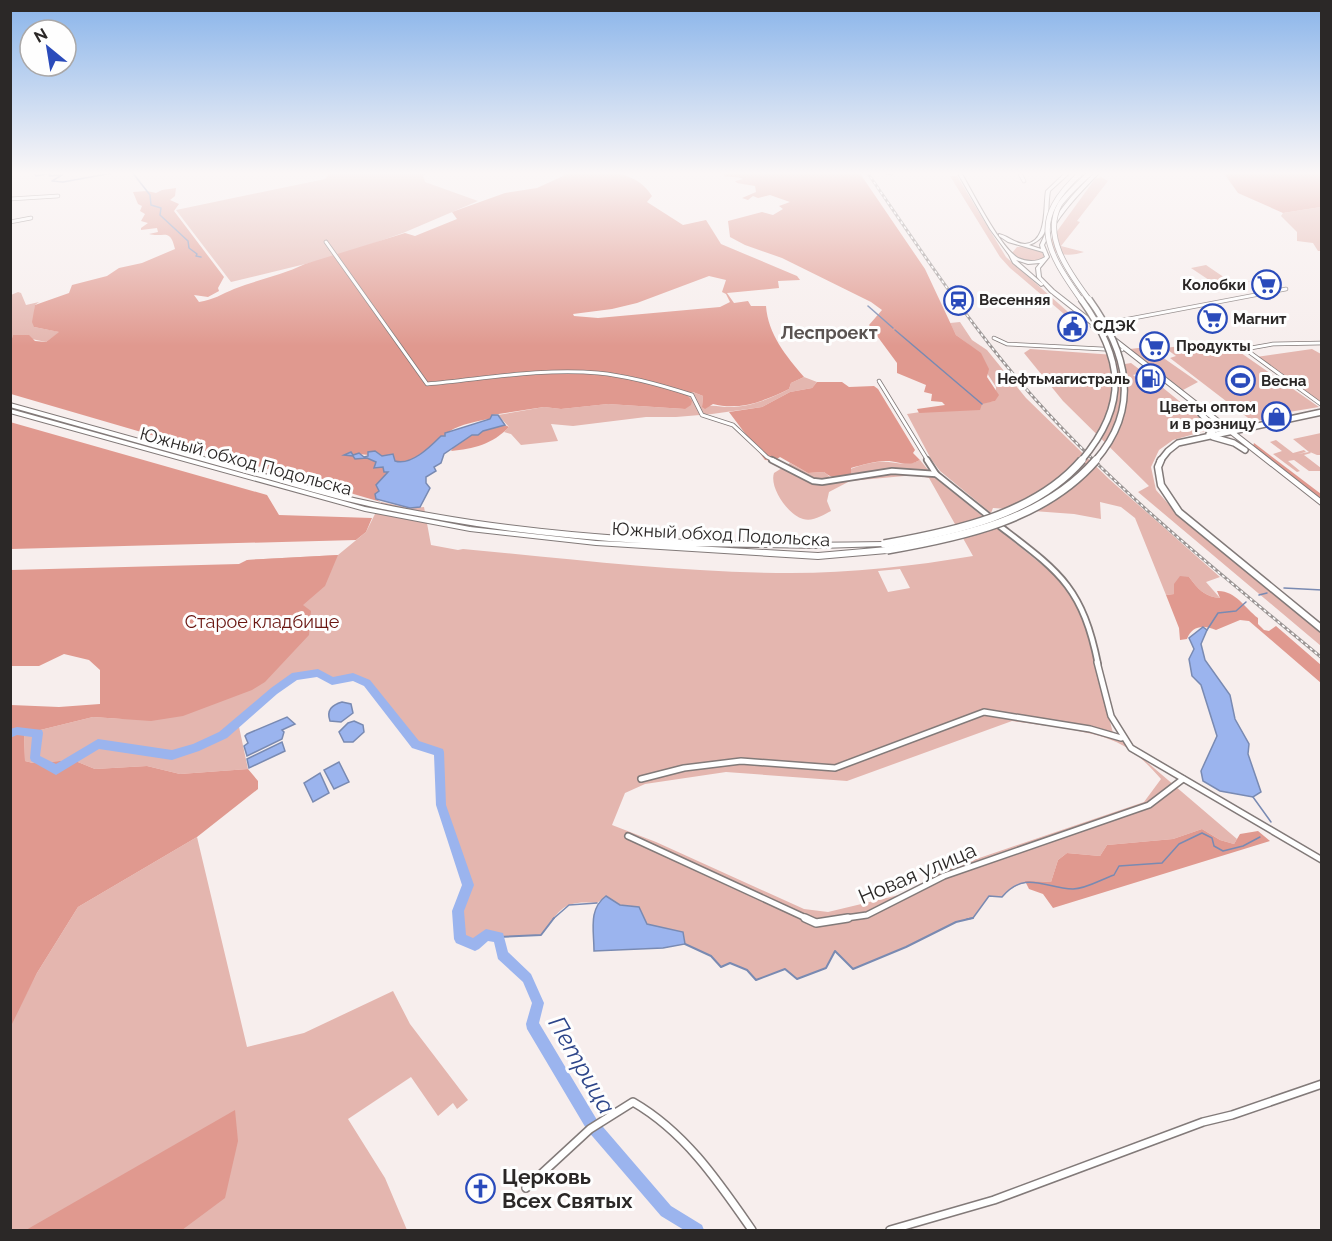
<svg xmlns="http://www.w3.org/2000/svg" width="1332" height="1241" font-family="Raleway,sans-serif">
<rect width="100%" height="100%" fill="#f7eeed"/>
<g fill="#e4b6af" fill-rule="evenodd">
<polygon points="331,172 430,172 423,176 425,182 478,201 403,233 334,257 231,282 176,210 325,179"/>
<polygon points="950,176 957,176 1006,257 1076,319 1071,320 1010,268 1000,257"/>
<path d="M 1101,177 L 1108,181 L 1077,221 L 1080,222 L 1061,246 L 1084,252 C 1073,256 1053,257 1047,245 L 1095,179 Z"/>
<polygon points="1321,207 1320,248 1321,251 1318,251 1313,243 1297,241 1297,232 1281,216 1283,213"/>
<path d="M 1026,246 L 1041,251 L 1045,257 C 1034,263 1021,262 1012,253 L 1017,247 Z"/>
<polygon points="1206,265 1228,280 1251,281 1218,286 1191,268"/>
<polygon points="18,292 21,293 26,305 39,302 35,305 34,327 60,332 46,342 13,335 11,345 11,295"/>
<path d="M 960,322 L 972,340 L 987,350 L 1026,398 L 1109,479 L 1220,577 L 1206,582 L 1220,598 C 1205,597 1198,589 1189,577 L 1174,594 L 1166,595 L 1135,518 L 1121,507 L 1100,502 L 1101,519 L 1074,514 L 993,508 L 991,513 L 940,471 L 931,459 L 907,414 L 995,401 L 996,387 L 968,344 L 956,335 L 950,323 Z"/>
<polygon points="1220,341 1231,346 1319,407 1271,415 1274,419 1252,421 1170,358 1176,356 1165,348"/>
<polygon points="1147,347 1154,348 1165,359 1198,382 1183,390 1130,349"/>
<polygon points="1030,349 1115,355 1125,364 1131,363 1143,372 1133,375 1150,389 1162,387 1206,423 1208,429 1205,431 1173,440 1159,450 1151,467 1156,490 1181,518 1321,633 1321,646 1138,492 1149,486 1063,401 1024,353"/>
<polygon points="1312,349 1321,354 1321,403 1256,357"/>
<path d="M 804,377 L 817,382 L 812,388 L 790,392 L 762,407 L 712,414 L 676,417 L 646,417 L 573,426 L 551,424 L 558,441 L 521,445 L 511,434 L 504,432 L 509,427 L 498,415 L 544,407 L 561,409 L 608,404 L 685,409 L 686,394 L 693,392 L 703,396 L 702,407 C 713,404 720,407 730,407 C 750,407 772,398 789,389 L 791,383 Z"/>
<polygon points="1321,433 1321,455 1317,455 1310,452 1311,453 1304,455 1321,468 1321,471 1309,471 1294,460 1288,461 1300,471 1297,472 1273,454 1282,451 1270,442 1276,440 1293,453 1304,450 1306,452 1298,454 1309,452 1293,439"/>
<path d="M 920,460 L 933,476 L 1051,572 L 1070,591 L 1085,625 L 1113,733 L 1237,839 L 1234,844 L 1220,840 L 1202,829 L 1173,839 L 1107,845 L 1100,856 L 1067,853 L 1058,860 L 1051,882 C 1030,881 1017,881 1002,897 L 989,896 L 973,918 L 956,922 L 906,947 L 853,969 L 835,951 L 826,968 L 797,979 L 785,969 L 756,980 L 747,970 L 730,963 L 721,967 L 711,956 L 685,944 L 683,932 L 647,924 L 639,907 L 620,905 L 606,896 L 597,903 C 562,900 561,909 541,935 L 499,937 L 486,935 L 475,945 L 460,939 L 458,911 L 468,885 L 441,805 L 439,752 L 416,745 L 367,683 L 353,677 L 332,681 C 328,679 324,675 320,674 C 294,665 256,707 238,722 L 248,769 L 180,774 L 147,766 L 95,769 L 73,760 L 33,763 L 25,761 L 24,734 L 93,717 L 122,719 L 247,560 L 338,555 L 366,532 L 381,502 L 410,508 L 424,507 L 431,545 L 458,550 L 463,549 C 572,559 682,573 791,573 C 851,573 914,566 973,556 L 929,478 L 915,475 L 850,481 L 829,492 L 827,501 L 831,511 C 823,515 813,522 803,519 C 788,515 769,487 774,473 L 790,463 L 808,473 L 824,472 L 830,477 C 845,471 861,464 877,462 C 893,460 906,468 920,460 ZM 900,569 L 910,588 L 888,592 L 878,571 ZM 1012,721 C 1043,726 1095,730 1122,745 C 1137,752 1150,767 1161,779 L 1144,802 L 950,868 L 930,876 L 933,881 L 903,894 L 828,912 L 804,909 L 656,842 L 612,825 L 625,793 L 645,784 L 726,772 L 847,781 Z"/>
<polygon points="197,837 247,1047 304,1033 393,991 410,1024 468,1100 457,1109 453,1103 438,1116 411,1077 348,1119 385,1178 407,1230 11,1230 10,1026 37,973 78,907"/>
</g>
<g fill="#e0998f" fill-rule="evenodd">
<path d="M 565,172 C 596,172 633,166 652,196 L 647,202 L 683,225 L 706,220 L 721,244 L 797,276 L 800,280 L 778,281 L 779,288 L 727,293 L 734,303 L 748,301 L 751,306 L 766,306 C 768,334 786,356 804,377 L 791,383 L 789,389 C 765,401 739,411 713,404 L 705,409 L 702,407 L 703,396 L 693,392 L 686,394 L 692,401 L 691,405 L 685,409 L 608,404 L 561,409 L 544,407 L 492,415 L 490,419 C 480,420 459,425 450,431 C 437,440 414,467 395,461 L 393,458 C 384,456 352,453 344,455 L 353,456 L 355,459 L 367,458 L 376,462 L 377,468 L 385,468 L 388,474 L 381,482 L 376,499 L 381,502 L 11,394 L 10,345 L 13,335 L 29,335 L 35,341 L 46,342 L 59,332 L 34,327 L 32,322 L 35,305 L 69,293 L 72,285 L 107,276 L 119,268 L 142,263 L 175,249 C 170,227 164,238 149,234 L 158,232 L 157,228 L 141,230 L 141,228 L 148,223 L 141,221 L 145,214 L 140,211 L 142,206 L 138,204 L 133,192 L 147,191 L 156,193 L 162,190 L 176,188 L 175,196 L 170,200 L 179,204 L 174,211 L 224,277 L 218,288 L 219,291 L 208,297 L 194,295 L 199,302 C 213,300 222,294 234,289 C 257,280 282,275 305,264 L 405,233 L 415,236 L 457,219 L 452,212 L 505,193 L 537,188 L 563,176 ZM 709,276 L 726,280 L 722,292 L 726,294 L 730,302 L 720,307 L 598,318 L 574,316 L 573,314 L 612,309 L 637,303 Z"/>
<path d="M 725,172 L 859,172 L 925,269 L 956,335 L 981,353 L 989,369 L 987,377 L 999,395 L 995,401 L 982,404 L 980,410 L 919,413 L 917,409 L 945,405 L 942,402 L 931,401 L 932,394 L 924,392 L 926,385 L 897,373 L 897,363 L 869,325 L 882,310 L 871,302 L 782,258 L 745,245 L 730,237 L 728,221 L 762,212 L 773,215 L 783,209 L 779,206 L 790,202 L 770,195 L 758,198 L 753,196 L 748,200 L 742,198 L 756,192 L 755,186 L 737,183 L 735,181 L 743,179 C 737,176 730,178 724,176 Z"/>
<polygon points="1321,172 1321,207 1283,213 1238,193 1223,172"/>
<path d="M 817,382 L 842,382 L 849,387 L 874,386 L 878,389 L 915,450 L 913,453 L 920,460 C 906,468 901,461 886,461 C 874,461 862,465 851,468 L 851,474 C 840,478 833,480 824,472 L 808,473 L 780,457 L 774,461 L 765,460 L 729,412 L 762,407 L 790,392 L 812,388 Z"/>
<polygon points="10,422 267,495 279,515 372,518 366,532 356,540 11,549"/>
<path d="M 505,425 L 509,427 C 493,444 473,449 451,451 C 459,437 489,427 505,425 Z"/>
<polygon points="1254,443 1321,494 1321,501 1253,446"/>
<polygon points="338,555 325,586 303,605 311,611 309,635 265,682 252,690 183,716 151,721 93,717 24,734 25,761 33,763 73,760 95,769 147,766 180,774 248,769 258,781 258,789 197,837 78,907 37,973 11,1026 11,705 59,707 100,704 100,670 89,660 64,654 39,666 11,666 11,570 239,564 247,560"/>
<path d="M 1180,576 L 1189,577 C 1198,589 1205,597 1220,598 L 1217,591 C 1235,590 1245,608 1258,618 L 1258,624 L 1264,630 L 1269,631 L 1276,626 L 1321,665 L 1321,683 L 1249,621 L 1240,620 L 1216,630 C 1204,625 1192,625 1187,639 L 1180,640 L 1179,628 L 1166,595 L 1174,594 L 1174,584 Z"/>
<polygon points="1202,829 1220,840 1234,844 1240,834 1258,831 1270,841 1053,908 1043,894 1029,889 1025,881 1051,882 1058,860 1067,853 1100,856 1107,845 1173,839"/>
<polygon points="235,1110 238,1141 225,1198 182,1230 26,1230"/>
</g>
<g fill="#9bb4ee" stroke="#798ab2" stroke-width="1.5">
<path d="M 492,415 L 498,415 L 505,425 L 483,431 L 478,435 L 472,435 L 444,454 L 441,463 L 434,467 L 436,471 L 426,477 L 426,483 L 430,488 L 420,507 L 410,508 L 376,499 L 375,494 L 379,491 L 376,485 L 388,472 L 384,472 L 383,467 L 374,468 L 376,462 L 367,458 L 355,459 L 353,456 L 344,455 L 351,452 L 353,455 L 359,453 L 364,457 L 368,456 L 368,452 L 375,451 L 382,456 L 393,454 L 395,461 C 411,466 430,447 441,436 L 445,436 L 445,433 L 490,419 Z"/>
<polygon points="1203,627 1207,630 1201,644 1205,660 1230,695 1235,719 1249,744 1248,754 1261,792 1253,797 1220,791 1203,781 1201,771 1217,736 1201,685 1192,676 1189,659 1194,649 1189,638"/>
<path d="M 342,702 L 351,704 L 353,713 L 341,722 L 330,721 C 326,710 332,705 342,702 Z"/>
<polygon points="287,717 295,724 282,730 284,732 282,739 247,756 244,746 248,743 245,736 247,734"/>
<polygon points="354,721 363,725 364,732 353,742 344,742 339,732 348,723"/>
<polygon points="282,742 285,751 249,768 247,759"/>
<polygon points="339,762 349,782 334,789 324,770"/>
<polygon points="320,773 329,793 313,802 304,783"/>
<path d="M 606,896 L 620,905 L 639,907 L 647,924 L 683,932 L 685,944 L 663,948 L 594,951 C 594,931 588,909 606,896 Z"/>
</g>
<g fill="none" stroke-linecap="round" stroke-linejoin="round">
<g stroke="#798ab2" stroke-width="1.5">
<polyline points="25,172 32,173"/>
<polyline points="34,172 36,176 51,173 49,176 62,175 52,181 63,182 118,172"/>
<polyline points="132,172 150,195 151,205 161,208 160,215 188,241 189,248 197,254 196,256 201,257"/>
<polyline points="868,306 893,328"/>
<polyline points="895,330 982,404"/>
<polyline points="1284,588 1322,590"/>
<polyline points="1259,595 1267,593"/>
<polyline points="1207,630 1218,613 1236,611 1246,602"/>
<polyline points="1253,797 1271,822"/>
<polyline points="553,919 569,905 597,903"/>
<path d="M 967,919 L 973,918 L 989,896 L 1002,897 C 1025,870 1044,888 1073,889 C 1086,889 1102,879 1114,875 L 1119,866 L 1162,863 L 1179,844 L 1202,833 L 1212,838 L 1214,846 L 1223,851 L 1243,846 L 1260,837"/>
</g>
<g stroke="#798ab2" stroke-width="2">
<polyline points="499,937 541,935 554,918"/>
<polyline points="685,944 711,956 721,967 730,963 747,970 756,980 785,969 797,979 826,968 835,951 853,969 906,947 956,922 973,918"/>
</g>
<polygon fill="#9bb4ee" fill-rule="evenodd" points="318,669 333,677 353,673 370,680 419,741 443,749 444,752 446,805 474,885 464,911 466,935 473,938 486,929 503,933 508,952 531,974 544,1003 539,1023 597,1120 671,1206 702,1225 704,1230 684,1230 661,1216 587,1130 527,1029 526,1024 532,1003 523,982 498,959 494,942 488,941 479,949 475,951 456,943 454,939 452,911 462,885 436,805 434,755 412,748 364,686 353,681 332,685 317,677 297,680 277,694 227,738 199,751 172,760 99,749 56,775 31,761 30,758 32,737 17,735 10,738 10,729 17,727 42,730 43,733 40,756 56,764 98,739 172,750 193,744 219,732 271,688 292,673"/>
<defs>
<g id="street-far3">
<polyline points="886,172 892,173"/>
<polyline points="1019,172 1024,181"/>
<polyline points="10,199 58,196"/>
<polyline points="10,222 31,218"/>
<path d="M 326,242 L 427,384 C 484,379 541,368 598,373 C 630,376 661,385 692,395 L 702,415 L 733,425 L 767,457 L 775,461"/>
<polyline points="1092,326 1286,289"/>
<polyline points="994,338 1007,344 1122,350"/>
<polyline points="1245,349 1322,405"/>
<polyline points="1245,349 1273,344 1322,343"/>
<polyline points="879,381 928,461"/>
</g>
<g id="street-far2">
<polyline points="772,460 813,481 822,482 892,471 936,474"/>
<polyline points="927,460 936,474 991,518"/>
<path d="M 997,524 C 1058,571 1082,585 1098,664"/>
</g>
<g id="street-far1">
<polyline points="1097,662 1111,716 1131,748 1322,860"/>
<polyline points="641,779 684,768 741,761 835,768 984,712 1090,729 1121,738"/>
<polyline points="628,836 808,919"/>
<polyline points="839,919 867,915 944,876 1149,805 1183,779"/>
</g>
<g id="street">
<polyline points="805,918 816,923 848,918"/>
<path d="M 526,1188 L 590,1129 L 633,1102 C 685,1132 718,1181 752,1230"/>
<polyline points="890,1230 994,1200 1203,1122 1232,1115 1322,1084"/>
</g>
<g id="secondary-far1">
<polyline points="1201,414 1212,425 1213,432 1209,434"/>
<polyline points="1213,437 1234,443 1245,450"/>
<polyline points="1160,461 1168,451 1178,443 1322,412"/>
</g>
<polyline id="secondary" points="1161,460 1158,467 1161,485 1179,512 1322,629"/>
<g id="primary">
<path d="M 957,172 L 961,172 C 973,193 999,246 1018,258 C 1027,262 1037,262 1045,257 L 1043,252 L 1008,242 L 999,236 L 999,234 C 1008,236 1016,244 1025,244 C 1048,242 1043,207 1046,191 L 1066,172 L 1071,172 L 1050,191 C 1046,212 1054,237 1029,245 L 1041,249 L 1040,245 C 1052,216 1073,194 1095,172 L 1100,172 C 1078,195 1057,216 1044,245 L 1049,257 L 1040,268 L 1041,277 L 1054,290 L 1322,500 L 1322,506 L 1050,292 L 1037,277 L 1036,268 L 1040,263 L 1028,264 L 1016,260 L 1043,284 L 1043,285 L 1041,286 L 1013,263 L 1009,255 L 990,229 Z"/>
<path d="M 10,403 L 337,494 C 382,505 426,513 471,520 C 608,540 746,545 884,542 L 887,544 L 884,546 L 820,548 L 695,546 L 818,553 L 887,547 L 890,550 L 887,553 L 818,559 L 596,545 L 470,531 L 365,511 L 10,413 L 10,409 L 365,507 L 470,527 L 596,541 L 643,543 C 552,538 461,526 373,507 C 330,498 288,484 245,473 C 175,453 105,434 35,414 L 10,407 Z"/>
</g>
</defs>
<use href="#street-far3" stroke="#827a79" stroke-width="4.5"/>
<use href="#street-far2" stroke="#827a79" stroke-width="8"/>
<use href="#street-far1" stroke="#827a79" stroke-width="8"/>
<use href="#street" stroke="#827a79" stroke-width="10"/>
<use href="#secondary-far1" stroke="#827a79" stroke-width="8"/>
<use href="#secondary" stroke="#827a79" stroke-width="9"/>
<use href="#primary" stroke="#827a79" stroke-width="2"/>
<use href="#street-far3" stroke="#fff" stroke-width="3"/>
<use href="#street-far2" stroke="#fff" stroke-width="4.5"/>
<use href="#street-far1" stroke="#fff" stroke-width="5"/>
<use href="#street" stroke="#fff" stroke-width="7"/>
<use href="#secondary-far1" stroke="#fff" stroke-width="5"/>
<use href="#secondary" stroke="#fff" stroke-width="6"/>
<use href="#primary" fill="#fff" fill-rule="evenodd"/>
<defs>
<path id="rail" d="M 867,172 C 920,249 972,329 1035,399 C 1121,495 1223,576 1322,658"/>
</defs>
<use href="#rail" stroke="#9b9594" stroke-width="3"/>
<use href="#rail" stroke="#fefefe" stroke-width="1.5" stroke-dasharray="3" stroke-linecap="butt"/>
<defs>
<g id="primary-bridge-far2">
<path d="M 1089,174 C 1079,183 1068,193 1060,204 C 1041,237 1071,275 1090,301"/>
<path d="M 1082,301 C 1045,249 1028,220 1082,172"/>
</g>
<g id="primary-bridge-far1">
<path d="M 1089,299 C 1127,352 1142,407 1095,461"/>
<path d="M 1081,461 C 1130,403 1123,358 1081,299"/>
</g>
<g id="primary-bridge">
<path d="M 884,544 C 952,532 1035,515 1082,460"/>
<path d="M 887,550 C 962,537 1044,520 1096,460"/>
</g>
</defs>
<use href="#primary-bridge-far2" stroke="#827a79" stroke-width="6" stroke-linecap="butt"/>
<use href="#primary-bridge-far1" stroke="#827a79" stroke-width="8" stroke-linecap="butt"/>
<use href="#primary-bridge" stroke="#827a79" stroke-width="10" stroke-linecap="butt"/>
<use href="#primary-bridge-far2" stroke="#fff" stroke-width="4.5"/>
<use href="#primary-bridge-far1" stroke="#fff" stroke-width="5"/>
<use href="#primary-bridge" stroke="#fff" stroke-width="7"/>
</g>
<linearGradient id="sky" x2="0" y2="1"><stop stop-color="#89b4ea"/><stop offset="0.5" stop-color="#fbf7f7"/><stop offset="1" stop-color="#fbf7f7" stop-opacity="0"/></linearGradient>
<rect width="1332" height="346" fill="url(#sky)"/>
<defs>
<symbol id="supermarket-ring" viewBox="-11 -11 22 22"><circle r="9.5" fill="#fefefe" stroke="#2a4bbb" stroke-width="1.5"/><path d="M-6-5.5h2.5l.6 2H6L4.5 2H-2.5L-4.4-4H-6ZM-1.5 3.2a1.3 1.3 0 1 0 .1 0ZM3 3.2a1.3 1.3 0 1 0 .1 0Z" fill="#2a4bbb"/></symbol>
<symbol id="station-ring" viewBox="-11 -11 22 22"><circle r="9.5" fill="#fefefe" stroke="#2a4bbb" stroke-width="1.5"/><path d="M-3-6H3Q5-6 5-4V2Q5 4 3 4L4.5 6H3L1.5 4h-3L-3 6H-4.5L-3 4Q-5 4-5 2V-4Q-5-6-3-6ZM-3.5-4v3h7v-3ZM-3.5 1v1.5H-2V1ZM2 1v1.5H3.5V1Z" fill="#2a4bbb"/></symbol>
<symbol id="civic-ring" viewBox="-11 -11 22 22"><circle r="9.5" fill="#fefefe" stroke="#2a4bbb" stroke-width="1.5"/><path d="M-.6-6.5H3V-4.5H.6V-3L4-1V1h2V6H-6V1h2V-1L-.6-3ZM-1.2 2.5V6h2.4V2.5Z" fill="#2a4bbb"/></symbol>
<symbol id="fuel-ring" viewBox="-11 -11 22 22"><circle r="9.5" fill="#fefefe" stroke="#2a4bbb" stroke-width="1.5"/><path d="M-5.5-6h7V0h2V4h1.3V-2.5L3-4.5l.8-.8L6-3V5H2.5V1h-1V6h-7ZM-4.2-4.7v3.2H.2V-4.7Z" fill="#2a4bbb"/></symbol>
<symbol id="stadium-ring" viewBox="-11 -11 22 22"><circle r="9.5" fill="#fefefe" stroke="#2a4bbb" stroke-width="1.5"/><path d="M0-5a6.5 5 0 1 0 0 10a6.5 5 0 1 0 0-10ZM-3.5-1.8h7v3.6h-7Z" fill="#2a4bbb"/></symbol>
<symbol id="shop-ring" viewBox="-11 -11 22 22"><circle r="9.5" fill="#fefefe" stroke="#2a4bbb" stroke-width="1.5"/><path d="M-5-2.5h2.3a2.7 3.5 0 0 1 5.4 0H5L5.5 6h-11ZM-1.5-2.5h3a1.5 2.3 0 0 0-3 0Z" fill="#2a4bbb"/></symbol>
<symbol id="church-ring" viewBox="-11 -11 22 22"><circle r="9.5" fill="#fefefe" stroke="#2a4bbb" stroke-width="1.5"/><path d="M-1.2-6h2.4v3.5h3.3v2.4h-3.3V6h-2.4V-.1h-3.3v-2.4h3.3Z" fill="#2a4bbb"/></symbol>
</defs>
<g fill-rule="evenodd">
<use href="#supermarket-ring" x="1250" y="268" width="33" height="33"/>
<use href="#station-ring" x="942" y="284" width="33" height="33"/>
<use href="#supermarket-ring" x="1196" y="302" width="33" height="33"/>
<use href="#civic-ring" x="1056" y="310" width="33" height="33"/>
<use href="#supermarket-ring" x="1138" y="330" width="33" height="33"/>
<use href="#fuel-ring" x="1134" y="362" width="33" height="33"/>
<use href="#stadium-ring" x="1224" y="364" width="33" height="33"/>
<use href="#shop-ring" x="1260" y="400" width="33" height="33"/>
<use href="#church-ring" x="464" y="1172" width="33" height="33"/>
</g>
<g text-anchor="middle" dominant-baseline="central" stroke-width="6" stroke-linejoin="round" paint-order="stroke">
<g font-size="15" font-weight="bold" fill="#2b2827" stroke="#fefefe" text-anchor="start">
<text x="1246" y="285" text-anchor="end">Колобки</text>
<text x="979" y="300">Весенняя</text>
<text x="1233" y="319">Магнит</text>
<text x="1093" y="326">СДЭК</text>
<text x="1176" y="346">Продукты</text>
<text x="1130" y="379" text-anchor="end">Нефтьмагистраль</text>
<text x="1261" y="381">Весна</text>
<text x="1256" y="407" text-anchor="end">Цветы оптом<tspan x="1256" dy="17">и в розницу</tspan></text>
</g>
<g font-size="18" font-weight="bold" fill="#5a5351" stroke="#fefefe">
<text x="829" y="332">Леспроект</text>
</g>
<g font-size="18" fill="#2b2827" stroke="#fefefe">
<text transform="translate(246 461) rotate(15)">Южный обход Подольска</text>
<text transform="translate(721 534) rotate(3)">Южный обход Подольска</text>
</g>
<g font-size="18" fill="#6a1611" stroke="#fefefe">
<text x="262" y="621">Старое кладбище</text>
</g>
<g font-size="21" fill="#2b2827" stroke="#fefefe">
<text transform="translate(917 873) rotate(-23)">Новая улица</text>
</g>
<g font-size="21" font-weight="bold" fill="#2b2827" stroke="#fefefe" text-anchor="start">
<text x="502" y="1176">Церковь<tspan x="502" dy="24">Всех Святых</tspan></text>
</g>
<g font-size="24" font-style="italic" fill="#2d4589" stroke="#fefefe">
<text transform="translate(582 1065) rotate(60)">Петрица</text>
</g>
</g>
<rect width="1332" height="1241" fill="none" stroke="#2b2827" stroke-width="24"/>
<g transform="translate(48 48) rotate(330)"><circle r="28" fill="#fefefe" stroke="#aaa8a8" stroke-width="1.5"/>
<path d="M0-4.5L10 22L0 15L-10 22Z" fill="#2a4bbb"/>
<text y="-9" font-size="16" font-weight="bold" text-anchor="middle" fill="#2b2827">N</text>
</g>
</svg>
